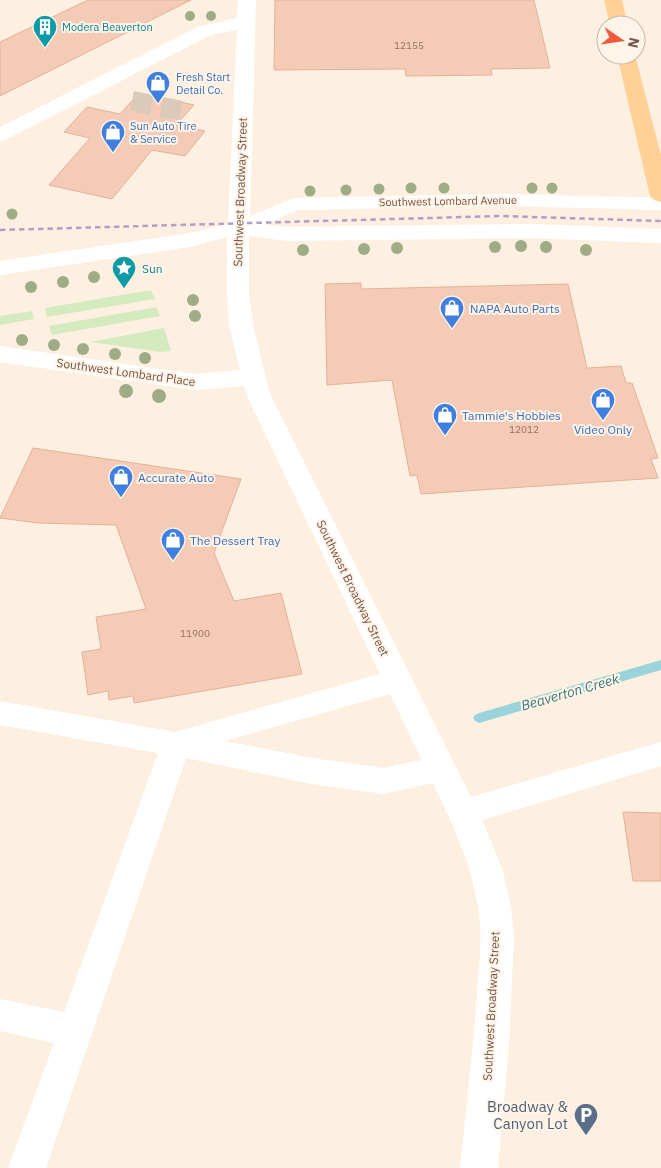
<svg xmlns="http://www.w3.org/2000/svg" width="661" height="1168" font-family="'IBM Plex Sans',sans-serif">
<rect width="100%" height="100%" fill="#fdf0e1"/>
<g fill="#d4ebbf">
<polygon points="151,290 155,299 47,317 45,308"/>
<polygon points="157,307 160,316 52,335 49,326"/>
<polygon points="32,311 34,319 0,325 0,316"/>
<polygon points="164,328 171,351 161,352 90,342"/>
</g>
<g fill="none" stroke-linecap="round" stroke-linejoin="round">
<polygon fill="#9ad4da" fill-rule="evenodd" points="661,660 661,670 479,723 475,721 473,718 475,715 479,713"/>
</g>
<g fill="#f4cbb7" stroke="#e7b097">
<polygon points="88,0 191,0 0,96 0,42"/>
<polygon points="275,0 534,0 550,68 491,69 492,75 406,76 405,69 274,70"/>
<polygon points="139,93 194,105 176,125 205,131 185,156 152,150 112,199 49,185 90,138 64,132 87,107 120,114"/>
<polygon points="361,283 361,289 568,284 587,368 621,366 626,383 632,383 658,458 651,459 658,478 421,494 417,475 410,476 392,380 327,385 325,284"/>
<polygon points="33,448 241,479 214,553 234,601 281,593 302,674 134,703 133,696 109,700 108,691 88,695 82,652 101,649 96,617 146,609 116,525 38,523 0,518"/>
<polygon points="623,812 661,813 661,881 633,881"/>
</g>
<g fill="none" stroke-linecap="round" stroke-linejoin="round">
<polyline stroke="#dbc9ba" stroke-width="20" stroke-dasharray="20 10" stroke-linecap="butt" points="132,101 187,112"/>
<path fill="#fff" fill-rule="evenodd" d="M 238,0 L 256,0 L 250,216 L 294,198 L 505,194 L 661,198 L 661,210 L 505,206 L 297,210 L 264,225 L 288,227 L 533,224 L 661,229 L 661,243 L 533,238 L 288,241 L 249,236 L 249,295 L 253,325 L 270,394 L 471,797 L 661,742 L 661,766 L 482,820 L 503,871 L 511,908 L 514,939 L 509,1043 L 498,1168 L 460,1168 C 466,1110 473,1052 477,994 C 479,965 483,935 478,907 C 471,862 452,823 433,783 L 384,794 L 312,784 L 186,758 L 46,1168 L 8,1168 L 54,1043 L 0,1031 L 0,999 L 64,1012 L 158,753 L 0,725 L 0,701 L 175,732 L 380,674 L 246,394 L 244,386 L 195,390 L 0,362 L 0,346 L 195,374 L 240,370 L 229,325 L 227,295 L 227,237 L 190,247 L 0,275 L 0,261 L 190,233 L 228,224 L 237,30 L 211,35 L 7,139 L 0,141 L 0,127 L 198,27 L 237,18 ZM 390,694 L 422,760 L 384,768 L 312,758 L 225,741 Z"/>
<g fill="#ffd196" fill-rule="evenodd">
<polygon points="604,0 622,0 628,25 610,25"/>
<polygon points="617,55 635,55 661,155 661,202 654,200 650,196"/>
</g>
<polyline stroke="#b29fc7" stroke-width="2.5" stroke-dasharray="5.5 4" stroke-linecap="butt" points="0,230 501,216 661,221"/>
</g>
<g fill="#9ead86">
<circle cx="190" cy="16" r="5"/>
<circle cx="211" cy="16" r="5"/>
<circle cx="411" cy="188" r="5.5"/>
<circle cx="444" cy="188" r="5.5"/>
<circle cx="532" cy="188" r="5.5"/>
<circle cx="552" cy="188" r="5.5"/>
<circle cx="379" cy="189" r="5.5"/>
<circle cx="346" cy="190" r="5.5"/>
<circle cx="310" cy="191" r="5.5"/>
<circle cx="12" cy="214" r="5.5"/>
<circle cx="521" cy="246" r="6"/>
<circle cx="495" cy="247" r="6"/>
<circle cx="546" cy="247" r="6"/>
<circle cx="397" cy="248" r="6"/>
<circle cx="364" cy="249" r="6"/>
<circle cx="303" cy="250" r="6"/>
<circle cx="586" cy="250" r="6"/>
<circle cx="125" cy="272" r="6"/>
<circle cx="94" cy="277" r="6"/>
<circle cx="63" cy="282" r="6"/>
<circle cx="31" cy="287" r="6"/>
<circle cx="193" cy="300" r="6"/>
<circle cx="195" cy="316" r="6"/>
<circle cx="22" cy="340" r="6"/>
<circle cx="54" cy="345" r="6"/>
<circle cx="83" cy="349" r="6"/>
<circle cx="115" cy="354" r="6"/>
<circle cx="145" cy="358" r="6"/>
<circle cx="126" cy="391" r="7"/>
<circle cx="159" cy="396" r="7"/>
</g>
<defs>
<symbol id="building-pin" viewBox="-11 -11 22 30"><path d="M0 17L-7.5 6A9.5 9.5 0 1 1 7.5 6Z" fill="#0f9aa8" stroke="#fff4e8"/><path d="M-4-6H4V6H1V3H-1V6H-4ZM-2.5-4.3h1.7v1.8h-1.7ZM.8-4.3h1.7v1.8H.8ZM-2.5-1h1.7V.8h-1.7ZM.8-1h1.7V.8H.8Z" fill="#fff"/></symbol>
<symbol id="shop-pin" viewBox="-11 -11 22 30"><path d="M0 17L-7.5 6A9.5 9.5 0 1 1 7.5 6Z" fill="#3f7fe0" stroke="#fff4e8"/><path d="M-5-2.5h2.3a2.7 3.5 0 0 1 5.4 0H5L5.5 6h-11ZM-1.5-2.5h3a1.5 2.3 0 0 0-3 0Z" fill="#fff"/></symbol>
<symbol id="sight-pin" viewBox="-11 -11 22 30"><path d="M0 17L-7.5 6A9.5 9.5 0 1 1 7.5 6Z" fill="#0f9aa8" stroke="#fff4e8"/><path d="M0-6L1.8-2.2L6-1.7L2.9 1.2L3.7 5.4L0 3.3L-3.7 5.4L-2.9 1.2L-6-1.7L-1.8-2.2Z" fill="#fff"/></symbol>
<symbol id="parking-pin" viewBox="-11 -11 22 30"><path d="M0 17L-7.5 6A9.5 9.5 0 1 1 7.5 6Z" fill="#5c6f8a" stroke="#fff4e8"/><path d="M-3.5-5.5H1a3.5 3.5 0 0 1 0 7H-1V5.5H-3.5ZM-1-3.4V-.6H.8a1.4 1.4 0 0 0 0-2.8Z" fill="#fff"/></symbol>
</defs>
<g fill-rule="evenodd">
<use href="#building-pin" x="31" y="13" width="28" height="38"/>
<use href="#shop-pin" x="144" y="69" width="28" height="38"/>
<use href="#shop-pin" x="99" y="118" width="28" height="38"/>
<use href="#sight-pin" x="110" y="254" width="28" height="38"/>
<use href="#shop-pin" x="438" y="294" width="28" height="38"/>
<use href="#shop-pin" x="589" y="386" width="28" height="38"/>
<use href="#shop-pin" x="431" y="401" width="28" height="38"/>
<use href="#shop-pin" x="107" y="463" width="28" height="38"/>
<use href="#shop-pin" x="159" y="526" width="28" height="38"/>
<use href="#parking-pin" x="572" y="1101" width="28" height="38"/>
</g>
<g text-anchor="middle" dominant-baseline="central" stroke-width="4" stroke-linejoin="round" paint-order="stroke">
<g font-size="10" fill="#957263">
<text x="409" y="45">12155</text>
<text x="524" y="429">12012</text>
<text x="195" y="633">11900</text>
</g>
<g font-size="11" fill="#0d838f" stroke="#fff4e8" text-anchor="start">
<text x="62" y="27">Modera Beaverton</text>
</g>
<g font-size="11" fill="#366cbe" stroke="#fff4e8" text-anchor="start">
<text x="176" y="77">Fresh Start<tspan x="176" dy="13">Detail Co.</tspan></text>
<text x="130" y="126">Sun Auto Tire<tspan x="130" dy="13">&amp; Service</tspan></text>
</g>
<g font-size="11" fill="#755447" stroke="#fff4e8">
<text transform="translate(448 201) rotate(-1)">Southwest Lombard Avenue</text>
</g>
<g font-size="12" fill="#755447" stroke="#fff4e8">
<text transform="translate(240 192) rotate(-88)">Southwest Broadway Street</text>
<text transform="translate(126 372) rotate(8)">Southwest Lombard Place</text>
<text transform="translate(353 588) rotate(64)">Southwest Broadway Street</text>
<text transform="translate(491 1006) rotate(-87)">Southwest Broadway Street</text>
</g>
<g font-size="12" fill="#0d838f" stroke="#fff4e8" text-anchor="start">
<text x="142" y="268">Sun</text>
</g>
<g font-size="12" fill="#366cbe" stroke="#fff4e8" text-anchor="start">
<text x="470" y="308">NAPA Auto Parts</text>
<text x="462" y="415">Tammie's Hobbies</text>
<text x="603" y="429" text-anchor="middle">Video Only</text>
<text x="138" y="477">Accurate Auto</text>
<text x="190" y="540">The Dessert Tray</text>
</g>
<g font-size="14" font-style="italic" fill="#3a767c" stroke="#fff4e8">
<text transform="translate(570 692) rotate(-16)">Beaverton Creek</text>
</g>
<g font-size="15" fill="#4e5e75" stroke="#fff4e8" text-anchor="end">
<text x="568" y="1106">Broadway &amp;<tspan x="568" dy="17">Canyon Lot</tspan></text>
</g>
</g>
<g transform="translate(621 40) rotate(103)"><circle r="24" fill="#fff4e8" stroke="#c8b4a8"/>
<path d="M0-4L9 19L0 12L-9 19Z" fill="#ee5a3f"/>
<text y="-8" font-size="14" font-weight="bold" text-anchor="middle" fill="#755447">N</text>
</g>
</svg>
